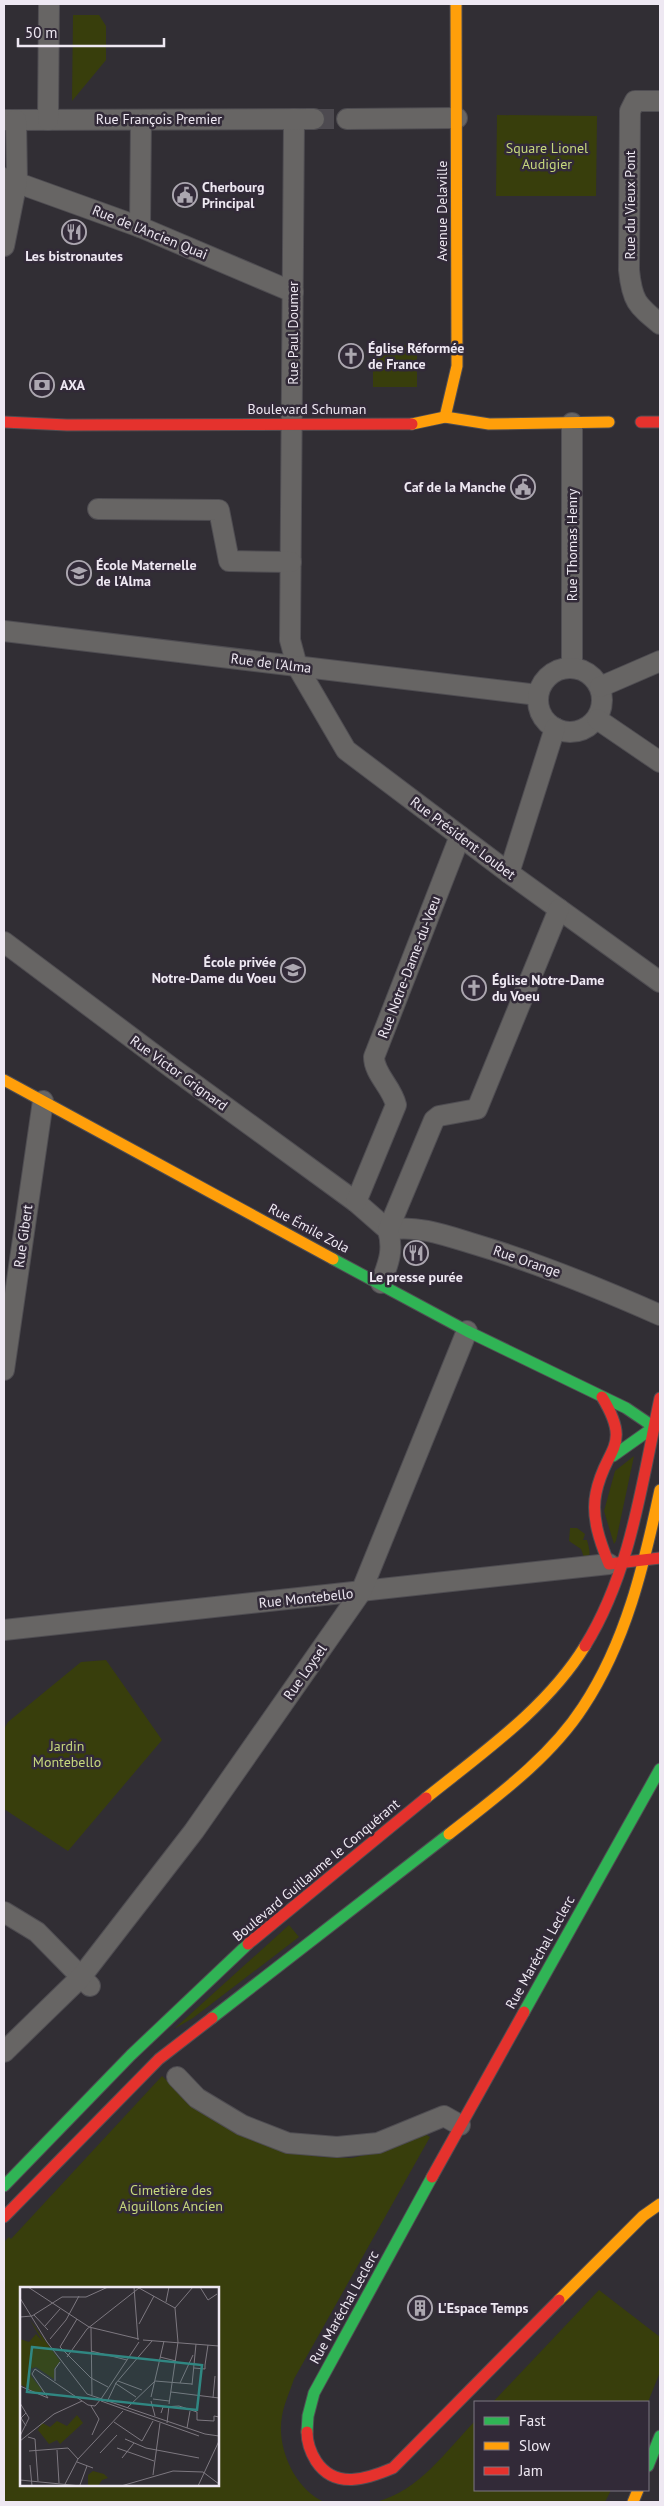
<svg xmlns="http://www.w3.org/2000/svg" width="664" height="2506" font-family="'PT Sans',sans-serif">
<rect width="100%" height="100%" fill="#312e34"/>
<g fill="#383e0c" fill-rule="evenodd">
<polygon points="73,15 99,15 106,26 106,60 72,101"/>
<polygon points="497,115 597,116 596,196 496,196"/>
<rect x="373" y="345" width="44" height="42"/>
<polygon points="634,1456 616,1541 614,1544 604,1511 615,1471"/>
<path d="M 570,1528 L 577,1528 L 585,1534 L 583,1540 L 587,1540 C 589,1548 592,1556 586,1563 L 581,1549 L 569,1541 Z"/>
<polygon points="106,1660 162,1740 68,1851 4,1809 4,1729 8,1722 81,1662"/>
<polygon points="289,1925 299,1937 193,2018 174,2029"/>
<path d="M 162,2076 L 187,2100 L 283,2150 L 321,2157 L 352,2158 L 391,2149 L 425,2134 L 430,2137 L 294,2379 C 290,2391 284,2404 282,2416 C 276,2448 295,2489 324,2502 L 4,2502 L 4,2242 L 9,2237 L 11,2239 ZM 21,2288 L 218,2288 L 218,2485 L 21,2485 Z"/>
<polygon points="599,2290 660,2337 660,2372 648,2402 493,2402"/>
<path d="M 475,2421 L 475,2490 L 611,2490 L 605,2502 L 376,2502 C 419,2491 446,2451 475,2421 Z"/>
</g>
<g fill="none" stroke-linecap="round" stroke-linejoin="round">
<polyline stroke="#4d4a50" stroke-width="20" stroke-dasharray="20 10" stroke-linecap="butt" points="314,119 347,119"/>
<defs>
<g id="street">
<path d="M 660,101 L 635,101 L 630,111 L 629,270 C 632,301 637,305 660,324"/>
<polyline points="294,119 290,640 297,666 346,750 509,873 660,982"/>
<polyline points="347,119 457,118"/>
<polyline points="4,120 314,119"/>
<polyline points="48,120 49,4"/>
<polyline points="4,178 140,227 293,292"/>
<polyline points="140,227 141,120"/>
<polyline points="4,246 17,181 16,120"/>
<polyline points="98,509 219,510 229,561 291,562"/>
<polyline points="4,631 538,695"/>
<polyline points="572,667 572,423"/>
<circle cx="570" cy="700" r="32"/>
<polyline points="600,687 660,661"/>
<polyline points="597,719 660,762"/>
<polyline points="509,873 555,728"/>
<polyline points="4,942 172,1068 356,1202 388,1230"/>
<path d="M 356,1202 L 396,1105 C 392,1087 374,1074 374,1057 L 460,836"/>
<path d="M 388,1230 C 415,1224 448,1236 474,1244 C 538,1263 599,1288 660,1315"/>
<path d="M 381,1283 C 388,1264 394,1251 388,1230 L 434,1120 L 439,1116 L 477,1109 L 559,909"/>
<polyline points="4,1370 43,1101"/>
<polyline points="4,1630 609,1564"/>
<polyline points="4,1912 37,1932 90,1986"/>
<polyline points="4,2052 81,1977 194,1831 361,1592 467,1331"/>
<polyline points="177,2077 197,2098 242,2125 288,2143 337,2147 378,2143 444,2116 460,2125"/>
</g>
<g id="fast">
<polyline points="333,1259 467,1331 626,1408 654,1427 613,1456"/>
<polyline points="524,2012 660,1769"/>
<polyline points="212,2018 449,1834"/>
<polyline points="4,2186 131,2055 248,1944"/>
<polyline points="307,2432 308,2416 314,2393 432,2177"/>
<polyline points="648,2466 660,2436"/>
</g>
<g id="slow">
<polyline points="445,417 457,366 456,4"/>
<polyline points="412,424 445,417 489,424 609,422"/>
<polyline points="4,1080 333,1259"/>
<path d="M 426,1798 C 482,1753 547,1708 585,1646"/>
<path d="M 449,1834 C 496,1797 550,1758 583,1707 C 626,1642 644,1565 660,1490"/>
<polyline points="559,2300 643,2216 660,2204"/>
<polyline points="633,2502 638,2490"/>
</g>
<g id="jam">
<polyline points="4,422 67,425 412,424"/>
<polyline points="641,422 660,422"/>
<path d="M 602,1397 C 633,1448 605,1447 596,1493 C 591,1517 600,1542 609,1564 L 660,1558"/>
<path d="M 585,1646 C 631,1572 642,1482 660,1398"/>
<polyline points="248,1944 426,1798"/>
<polyline points="432,2177 524,2012"/>
<polyline points="4,2217 159,2059 212,2018"/>
<path d="M 307,2432 C 307,2442 311,2453 316,2461 C 335,2490 367,2479 393,2468 L 559,2300"/>
</g>
</defs>
<use href="#street" stroke="#4f4d52" stroke-width="22"/>
<use href="#fast" stroke="#4f4d52" stroke-width="13"/>
<use href="#slow" stroke="#4f4d52" stroke-width="13"/>
<use href="#jam" stroke="#4f4d52" stroke-width="13"/>
<use href="#street" stroke="#676564" stroke-width="20"/>
<use href="#fast" stroke="#30b455" stroke-width="11"/>
<use href="#slow" stroke="#ff9f0a" stroke-width="11"/>
<use href="#jam" stroke="#e5322d" stroke-width="11"/>
</g>
<defs>
<symbol id="civic-ring" viewBox="-11 -11 22 22"><circle r="9.5" fill="#322a38" stroke="#aca7b0" stroke-width="1.5"/><path d="M-.6-6.5H3V-4.5H.6V-3L4-1V1h2V6H-6V1h2V-1L-.6-3ZM-1.2 2.5V6h2.4V2.5Z" fill="#aca7b0"/></symbol>
<symbol id="restaurant-ring" viewBox="-11 -11 22 22"><circle r="9.5" fill="#322a38" stroke="#aca7b0" stroke-width="1.5"/><path d="M-5-6h1v4h1v-4h1v4h1v-4h1v5L-1.5 .5V6h-2V.5L-5-1ZM5-6V6H3V1.5H1.5Q1.5-4 5-6Z" fill="#aca7b0"/></symbol>
<symbol id="church-ring" viewBox="-11 -11 22 22"><circle r="9.5" fill="#322a38" stroke="#aca7b0" stroke-width="1.5"/><path d="M-1.2-6h2.4v3.5h3.3v2.4h-3.3V6h-2.4V-.1h-3.3v-2.4h3.3Z" fill="#aca7b0"/></symbol>
<symbol id="bank-ring" viewBox="-11 -11 22 22"><circle r="9.5" fill="#322a38" stroke="#aca7b0" stroke-width="1.5"/><path d="M-6-4H6V4H-6ZM0-2.3a2.3 2.3 0 1 0 0 4.6a2.3 2.3 0 1 0 0-4.6Z" fill="#aca7b0"/></symbol>
<symbol id="school-ring" viewBox="-11 -11 22 22"><circle r="9.5" fill="#322a38" stroke="#aca7b0" stroke-width="1.5"/><path d="M0-5L7-2L0 1L-7-2ZM-4 1L0 2.5L4 1V4Q0 6-4 4Z" fill="#aca7b0"/></symbol>
<symbol id="building-ring" viewBox="-11 -11 22 22"><circle r="9.5" fill="#322a38" stroke="#aca7b0" stroke-width="1.5"/><path d="M-4-6H4V6H1V3H-1V6H-4ZM-2.5-4.3h1.7v1.8h-1.7ZM.8-4.3h1.7v1.8H.8ZM-2.5-1h1.7V.8h-1.7ZM.8-1h1.7V.8H.8Z" fill="#aca7b0"/></symbol>
</defs>
<g fill-rule="evenodd">
<use href="#civic-ring" x="171" y="181" width="28" height="28"/>
<use href="#restaurant-ring" x="60" y="218" width="28" height="28"/>
<use href="#church-ring" x="337" y="342" width="28" height="28"/>
<use href="#bank-ring" x="28" y="371" width="28" height="28"/>
<use href="#civic-ring" x="509" y="473" width="28" height="28"/>
<use href="#school-ring" x="65" y="559" width="28" height="28"/>
<use href="#school-ring" x="279" y="956" width="28" height="28"/>
<use href="#church-ring" x="460" y="974" width="28" height="28"/>
<use href="#restaurant-ring" x="402" y="1239" width="28" height="28"/>
<use href="#building-ring" x="406" y="2294" width="28" height="28"/>
</g>
<g text-anchor="middle" dominant-baseline="central" stroke-width="5" stroke-linejoin="round" paint-order="stroke">
<g font-size="14" fill="#eee8f2" stroke="#322a38">
<text x="159" y="119">Rue François Premier</text>
<text transform="translate(630 205) rotate(-90)">Rue du Vieux Pont</text>
<text transform="translate(442 211) rotate(-90)">Avenue Delaville</text>
<text transform="translate(150 232) rotate(22)">Rue de l'Ancien Quai</text>
<text transform="translate(293 333) rotate(-90)">Rue Paul Doumer</text>
<text x="307" y="409">Boulevard Schuman</text>
<text transform="translate(572 545) rotate(-90)">Rue Thomas Henry</text>
<text transform="translate(271 663) rotate(7)">Rue de l'Alma</text>
<text transform="translate(463 838) rotate(37)">Rue Président Loubet</text>
<text transform="translate(409 967) rotate(-69)">Rue Notre-Dame-du-Vœu</text>
<text transform="translate(179 1073) rotate(36)">Rue Victor Grignard</text>
<text transform="translate(309 1228) rotate(28)">Rue Émile Zola</text>
<text transform="translate(23 1236) rotate(-82)">Rue Gibert</text>
<text transform="translate(527 1261) rotate(19)">Rue Orange</text>
<text transform="translate(306 1598) rotate(-6)">Rue Montebello</text>
<text transform="translate(305 1672) rotate(-55)">Rue Loysel</text>
<text transform="translate(316 1870) rotate(-40)">Boulevard Guillaume le Conquérant</text>
<text transform="translate(540 1952) rotate(-61)">Rue Maréchal Leclerc</text>
<text transform="translate(344 2307) rotate(-61)">Rue Maréchal Leclerc</text>
</g>
<g font-size="14" fill="#c6d77d" stroke="#322a38">
<text x="547" y="148">Square Lionel<tspan x="547" dy="16">Audigier</tspan></text>
<text x="67" y="1746">Jardin<tspan x="67" dy="16">Montebello</tspan></text>
<text x="171" y="2190">Cimetière des<tspan x="171" dy="16">Aiguillons Ancien</tspan></text>
</g>
<g font-size="14" font-weight="bold" fill="#eee8f2" stroke="#322a38" text-anchor="start">
<text x="202" y="187">Cherbourg<tspan x="202" dy="16">Principal</tspan></text>
<text x="74" y="256" text-anchor="middle">Les bistronautes</text>
<text x="368" y="348">Église Réformée<tspan x="368" dy="16">de France</tspan></text>
<text x="60" y="385">AXA</text>
<text x="506" y="487" text-anchor="end">Caf de la Manche</text>
<text x="96" y="565">École Maternelle<tspan x="96" dy="16">de l'Alma</tspan></text>
<text x="276" y="962" text-anchor="end">École privée<tspan x="276" dy="16">Notre-Dame du Voeu</tspan></text>
<text x="492" y="980">Église Notre-Dame<tspan x="492" dy="16">du Voeu</tspan></text>
<text x="416" y="1277" text-anchor="middle">Le presse purée</text>
<text x="438" y="2308">L'Espace Temps</text>
</g>
</g>
<g transform="translate(20 2287)">
<rect width="199" height="199" fill="#312e34"/>
<path d="M 10,33 L 40,74 L 34,82 L 34,92 L 16,80 L 10,82 L 11,89 L 22,103 L 18,107 L 0,97 L 0,52 L 9,55 L 16,47 L 23,55 ZM 57,128 L 63,136 L 40,157 L 37,153 L 29,157 L 18,143 L 22,136 L 30,140 L 37,134 L 47,139 ZM 73,184 L 84,187 L 88,191 L 82,193 L 78,199 L 68,199 L 68,188 Z" fill="#383e0c"/>
<path fill="none" stroke="#7d7880" stroke-width="1" d="M 8,0 L 69,40 L 119,52M 114,0 L 118,53M 180,0 L 188,13 L 197,7M 0,11 L 27,55 L 67,107 L 185,147 L 199,149M 146,15 L 149,0M 155,21 L 173,0M 14,28 L 28,43M 0,30 L 12,29 L 42,10 L 66,10 L 88,0M 57,32 L 40,60 L 71,91 L 88,100M 119,37 L 134,9M 25,39 L 40,22M 71,41 L 72,108M 30,52 L 46,33 L 59,9M 123,53 L 199,59M 71,64 L 107,73M 47,70 L 67,42 L 119,1 L 155,21M 140,70 L 156,74M 185,78 L 188,58M 174,81 L 185,82 L 185,78M 35,94 L 35,82 L 40,75M 98,94 L 122,103M 95,96 L 116,110M 96,96 L 132,54M 160,96 L 173,68M 172,98 L 176,57M 0,99 L 28,111 L 12,87 L 15,82 L 68,118 L 75,119 L 81,112M 151,105 L 199,111M 131,110 L 144,54M 193,111 L 195,89M 81,112 L 119,55M 133,112 L 149,114M 81,114 L 179,149M 131,114 L 135,129M 87,115 L 96,96M 0,116 L 9,131 L 0,149M 149,117 L 158,55 L 155,21M 71,119 L 79,132 L 72,148M 107,121 L 135,94 L 172,97M 141,126 L 143,120 L 159,119 L 177,125 L 177,133 L 194,134 L 194,129 L 199,130M 94,135 L 122,154 L 133,134M 147,136 L 149,119M 6,139 L 1,131 L 6,126M 167,141 L 170,124M 8,150 L 15,152 L 18,194M 105,152 L 126,161 L 179,171M 0,154 L 34,127 L 62,114M 97,161 L 134,174M 37,163 L 39,196M 9,164 L 48,161 L 58,172M 80,166 L 97,148M 102,171 L 114,156M 57,175 L 73,181M 10,178 L 12,199M 183,185 L 199,197M 133,188 L 140,136M 0,193 L 61,199M 60,198 L 67,179M 44,199 L 58,172 L 103,124M 101,199 L 153,184 L 183,185M 178,199 L 199,154"/>
<path fill="#308782" fill-opacity="0.15" stroke="#308782" stroke-width="2.5" d="M 12,60 L 182,78 L 177,123 L 7,105 Z"/>
<rect width="199" height="199" fill="none" stroke="#eee8f2" stroke-width="2.5"/>
</g>
<rect width="664" height="2506" fill="none" stroke="#eee8f2" stroke-width="10"/>
<rect x="474" y="2401" width="175" height="90" fill="#322a38" stroke="#7d7682"/>
<rect x="484" y="2417" width="25" height="8" fill="#30b455" stroke="#7d7682"/>
<text x="519" y="2426" font-size="15" fill="#eee8f2">Fast</text>
<rect x="484" y="2442" width="25" height="8" fill="#ff9f0a" stroke="#7d7682"/>
<text x="519" y="2451" font-size="15" fill="#eee8f2">Slow</text>
<rect x="484" y="2467" width="25" height="8" fill="#e5322d" stroke="#7d7682"/>
<text x="519" y="2476" font-size="15" fill="#eee8f2">Jam</text>
<path d="M18 38v8h146v-8" fill="none" stroke="#eee8f2" stroke-width="2.5"/>
<text x="25" y="38" font-size="15" fill="#eee8f2" stroke="#322a38" stroke-width="4" paint-order="stroke">50 m</text>
</svg>
